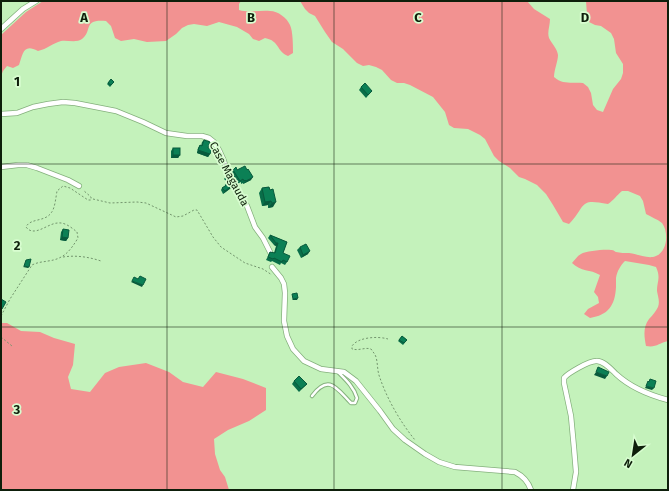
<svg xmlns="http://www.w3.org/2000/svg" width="669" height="491" font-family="'Fira Sans',sans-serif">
<rect width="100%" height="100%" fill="#c4f2bb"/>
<g fill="#f29291">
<path d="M 43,1 L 241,1 L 239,4 L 239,10 C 249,13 260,10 270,11 C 278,11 287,18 290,25 C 293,31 293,47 293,53 L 288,56 C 276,51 280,41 265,38 L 259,41 L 253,39 L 249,34 L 237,27 L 219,22 L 207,26 L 194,24 L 188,25 L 182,28 L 176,34 L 166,41 L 147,42 L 134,39 L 121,41 L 115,38 L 111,26 L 106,21 C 82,19 93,31 82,39 C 77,43 67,40 61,41 C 53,43 47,49 38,51 C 23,43 23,54 19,65 L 13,68 L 7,66 L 3,71 L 1,76 L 1,35 L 26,12 Z"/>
<path d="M 300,1 L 527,1 L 534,9 L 550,19 C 550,26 547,32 549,38 C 552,44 557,48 558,55 C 558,61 554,70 554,77 C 563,85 572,82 583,83 L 588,87 L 591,93 L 593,105 L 597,110 L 603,112 L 613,89 L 621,79 L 623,73 L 623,64 L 616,53 L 614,39 L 611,33 L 601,26 L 595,25 L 589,22 L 587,15 L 586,1 L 668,1 L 668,341 C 659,343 656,348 646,346 C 644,336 643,327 649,319 C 653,315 656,311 658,307 C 660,301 658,297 657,291 C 657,281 661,278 656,267 L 649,265 L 625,261 C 621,265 617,271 616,278 C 616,281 616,284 616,287 C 615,306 608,315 590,318 L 584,314 L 588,309 L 599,303 L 598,297 L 594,292 L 600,275 C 590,269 581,272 572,263 C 575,260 577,256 581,254 C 586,251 605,249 611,250 C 614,250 614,251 616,252 C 620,253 625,253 629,253 C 637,254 645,258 653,257 C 668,254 669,232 662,223 C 657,219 651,217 646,214 L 643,201 L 640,196 L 628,191 L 622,191 C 617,195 614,200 608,204 C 578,198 587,205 569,224 L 563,222 L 553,205 L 546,194 L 537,185 L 525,179 L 519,177 L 510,168 L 499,161 L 494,156 L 485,139 L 480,135 L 468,129 L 454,128 L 449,125 L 445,112 L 433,97 L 410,85 L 404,83 L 397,83 L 391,80 L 382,70 L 376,67 L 369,65 L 363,66 L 357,63 L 343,49 L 332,42 L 325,32 L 315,16 L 309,13 L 305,9 Z"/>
<polygon points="1,323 7,323 21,331 40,332 54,338 75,344 73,365 68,377 71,389 90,392 105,373 119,367 146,363 169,372 183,382 203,387 216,372 243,379 266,388 266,410 249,421 228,430 214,439 215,454 220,470 225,477 229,490 1,490"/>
</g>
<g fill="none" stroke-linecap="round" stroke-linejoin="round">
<defs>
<path id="service" d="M 312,396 C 329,373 337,389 351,403 L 355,403 L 357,398 C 354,387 345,379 337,371"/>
<g id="minor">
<polyline points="1,29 23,9 36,1"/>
<polyline points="1,114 17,113 33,107 48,104 63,102 75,103 116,111 143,122 166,133 187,136 202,136 209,138 214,142 219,150 224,161 228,176 247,206 255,227 263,238 270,252"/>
<polyline points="1,167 18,165 27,165 37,168 68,180 79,186"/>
<path d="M 272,267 L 281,278 L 284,284 L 285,293 L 284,321 L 287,336 L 293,349 L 304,361 L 321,369 L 344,372 L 356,381 L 380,411 L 393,429 L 405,440 L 425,454 L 439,462 L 455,467 L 515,472 C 523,476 528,481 531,490"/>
<path d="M 573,490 L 576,472 L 574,448 L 571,416 L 564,383 L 564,378 C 568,373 589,361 596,361 C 603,360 611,369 616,374 C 630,387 649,395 668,400"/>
</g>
</defs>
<use href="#service" stroke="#84b07c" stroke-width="4.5"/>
<use href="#minor" stroke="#84b07c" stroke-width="6"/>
<g stroke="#73956d" stroke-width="1" stroke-dasharray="2 2" stroke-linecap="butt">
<polyline points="93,199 110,203 137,202 146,203 176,217 183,216 194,210 197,210 213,237 221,247 245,263 263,269 272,275"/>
<path d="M 63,257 C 76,255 89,257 101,261"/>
<path d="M 1,316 L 10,299 L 32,265 C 38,262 43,262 48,261 C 64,259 70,251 78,238 L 77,232 C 72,228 65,222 58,223 C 48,223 34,238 26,227 C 30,218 45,222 51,213 C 55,209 56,196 57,191 L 63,186 L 70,188 L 88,200 L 91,200 L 91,197 L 83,190"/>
<polyline points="1,337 12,346"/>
<path d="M 388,339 C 378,336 358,337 352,346 L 352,349 C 359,351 365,347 371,349 C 373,352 375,354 376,357 C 378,364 377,371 380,378 C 387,399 401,423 415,440"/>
</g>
<use href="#service" stroke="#fff" stroke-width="2.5"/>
<use href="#minor" stroke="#fff" stroke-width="4.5"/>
</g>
<g fill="#096e49">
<polygon points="111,79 114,82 110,87 107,84"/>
<polygon points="361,87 372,91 366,98 359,90"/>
<polygon points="204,140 208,148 210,154 208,157 197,153 198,148 200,145 201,146 202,142"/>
<polygon points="173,148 180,155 178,158 171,158 171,151"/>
<polygon points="233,170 237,170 251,180 243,184 243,183 241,184 241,182 237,184 231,174 231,173"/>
<polygon points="227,175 233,185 231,188 223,194 221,190 222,188 225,186 225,185 227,182 224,179"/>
<polygon points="269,187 273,207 268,208 268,205 262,206 259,193 262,188"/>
<polygon points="63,229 68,238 66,241 60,240 61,232"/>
<polygon points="270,235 287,242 283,253 287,262 285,265 281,263 280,265 272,261 271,262 266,260 270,252 274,253 276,246 274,245 268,238"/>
<polygon points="300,247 308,254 301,258 297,250"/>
<polygon points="402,336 407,340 403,345 398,341"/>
<polygon points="294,381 307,384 299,392 292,384"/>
</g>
<g fill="#085a3c">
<polygon points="198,150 210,154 208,157 197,153"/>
<polygon points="173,155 180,155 178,158 171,158"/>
<polygon points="253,177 251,180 243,184 246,181"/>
<polygon points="233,185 231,188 223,194 225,191"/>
<polygon points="271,201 268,205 262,206 265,202"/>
<polygon points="276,202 273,207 268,208 272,203"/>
<polygon points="62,237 68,238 66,241 60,240"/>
<polygon points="276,243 278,243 276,246 274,245"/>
<polygon points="310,251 308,254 301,258 303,255"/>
<polygon points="24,266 29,267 28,268 23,267"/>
<polygon points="132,281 143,285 142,287 131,282"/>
<polygon points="298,298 297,300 292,300 293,299"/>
<polygon points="596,372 607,376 605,379 594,375"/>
<polygon points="646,386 654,388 652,390 645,388"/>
</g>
<g fill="#0b8055" stroke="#085a3c">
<polygon points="111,79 114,82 111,85 108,83"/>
<polygon points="365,83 372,91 368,95 361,87"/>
<polygon points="204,140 210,142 208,148 212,149 210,154 198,150 200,145 202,146"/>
<rect x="173" y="148" width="7" height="7"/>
<polygon points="245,166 247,170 248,169 253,177 246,181 245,180 244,181 243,179 240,181 233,170 236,167 237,170"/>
<polygon points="227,175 233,185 225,191 222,188 228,184 227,183 230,180 226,176"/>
<polygon points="269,187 270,190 273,189 276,202 272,203 271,201 265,202 262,188"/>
<polygon points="63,229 69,230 68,238 62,237"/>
<polygon points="270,235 287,242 283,253 290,256 287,262 283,260 282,262 274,258 273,259 268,257 270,252 275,253 278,243 276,243"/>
<polygon points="306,244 310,251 303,255 300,247"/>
<polygon points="31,259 29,267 24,266 26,260"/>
<polygon points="140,276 146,279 143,285 132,281 134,277 138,279"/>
<polygon points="297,293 298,298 293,299 292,294"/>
<polygon points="1,299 6,302 2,309 1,308"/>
<polygon points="402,336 407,340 404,343 399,340"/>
<polygon points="598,367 609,372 607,376 596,372"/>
<polygon points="299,376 307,384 301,389 294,381"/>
<polygon points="650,379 656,381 654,388 646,386 648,381 649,382"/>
</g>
<path fill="none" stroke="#0e1f0b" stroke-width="1" stroke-opacity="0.55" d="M 167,1 L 167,490M 334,1 L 334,490M 502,1 L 502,490M 1,164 L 668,164M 1,327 L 668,327"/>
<g text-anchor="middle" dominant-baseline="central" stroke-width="3.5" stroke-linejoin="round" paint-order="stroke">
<g font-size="11" fill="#0e1f0b" stroke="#d8fdd0">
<text transform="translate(229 174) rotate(62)">Case Magauda</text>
</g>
</g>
<g font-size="13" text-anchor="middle" font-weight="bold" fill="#0e1f0b" stroke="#d8fdd0" stroke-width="3.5" stroke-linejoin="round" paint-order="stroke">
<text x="84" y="22">A</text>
<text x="251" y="22">B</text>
<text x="418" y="22">C</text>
<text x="585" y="22">D</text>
<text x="17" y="86">1</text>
<text x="17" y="250">2</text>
<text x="17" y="414">3</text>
</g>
<rect width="669" height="491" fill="none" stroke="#0e1f0b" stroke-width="4"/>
<g transform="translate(633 455) rotate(210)" stroke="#d8fdd0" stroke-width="3" paint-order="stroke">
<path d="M0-3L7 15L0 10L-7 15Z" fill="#0e1f0b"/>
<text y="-6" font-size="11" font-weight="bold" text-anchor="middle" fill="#0e1f0b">N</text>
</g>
</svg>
